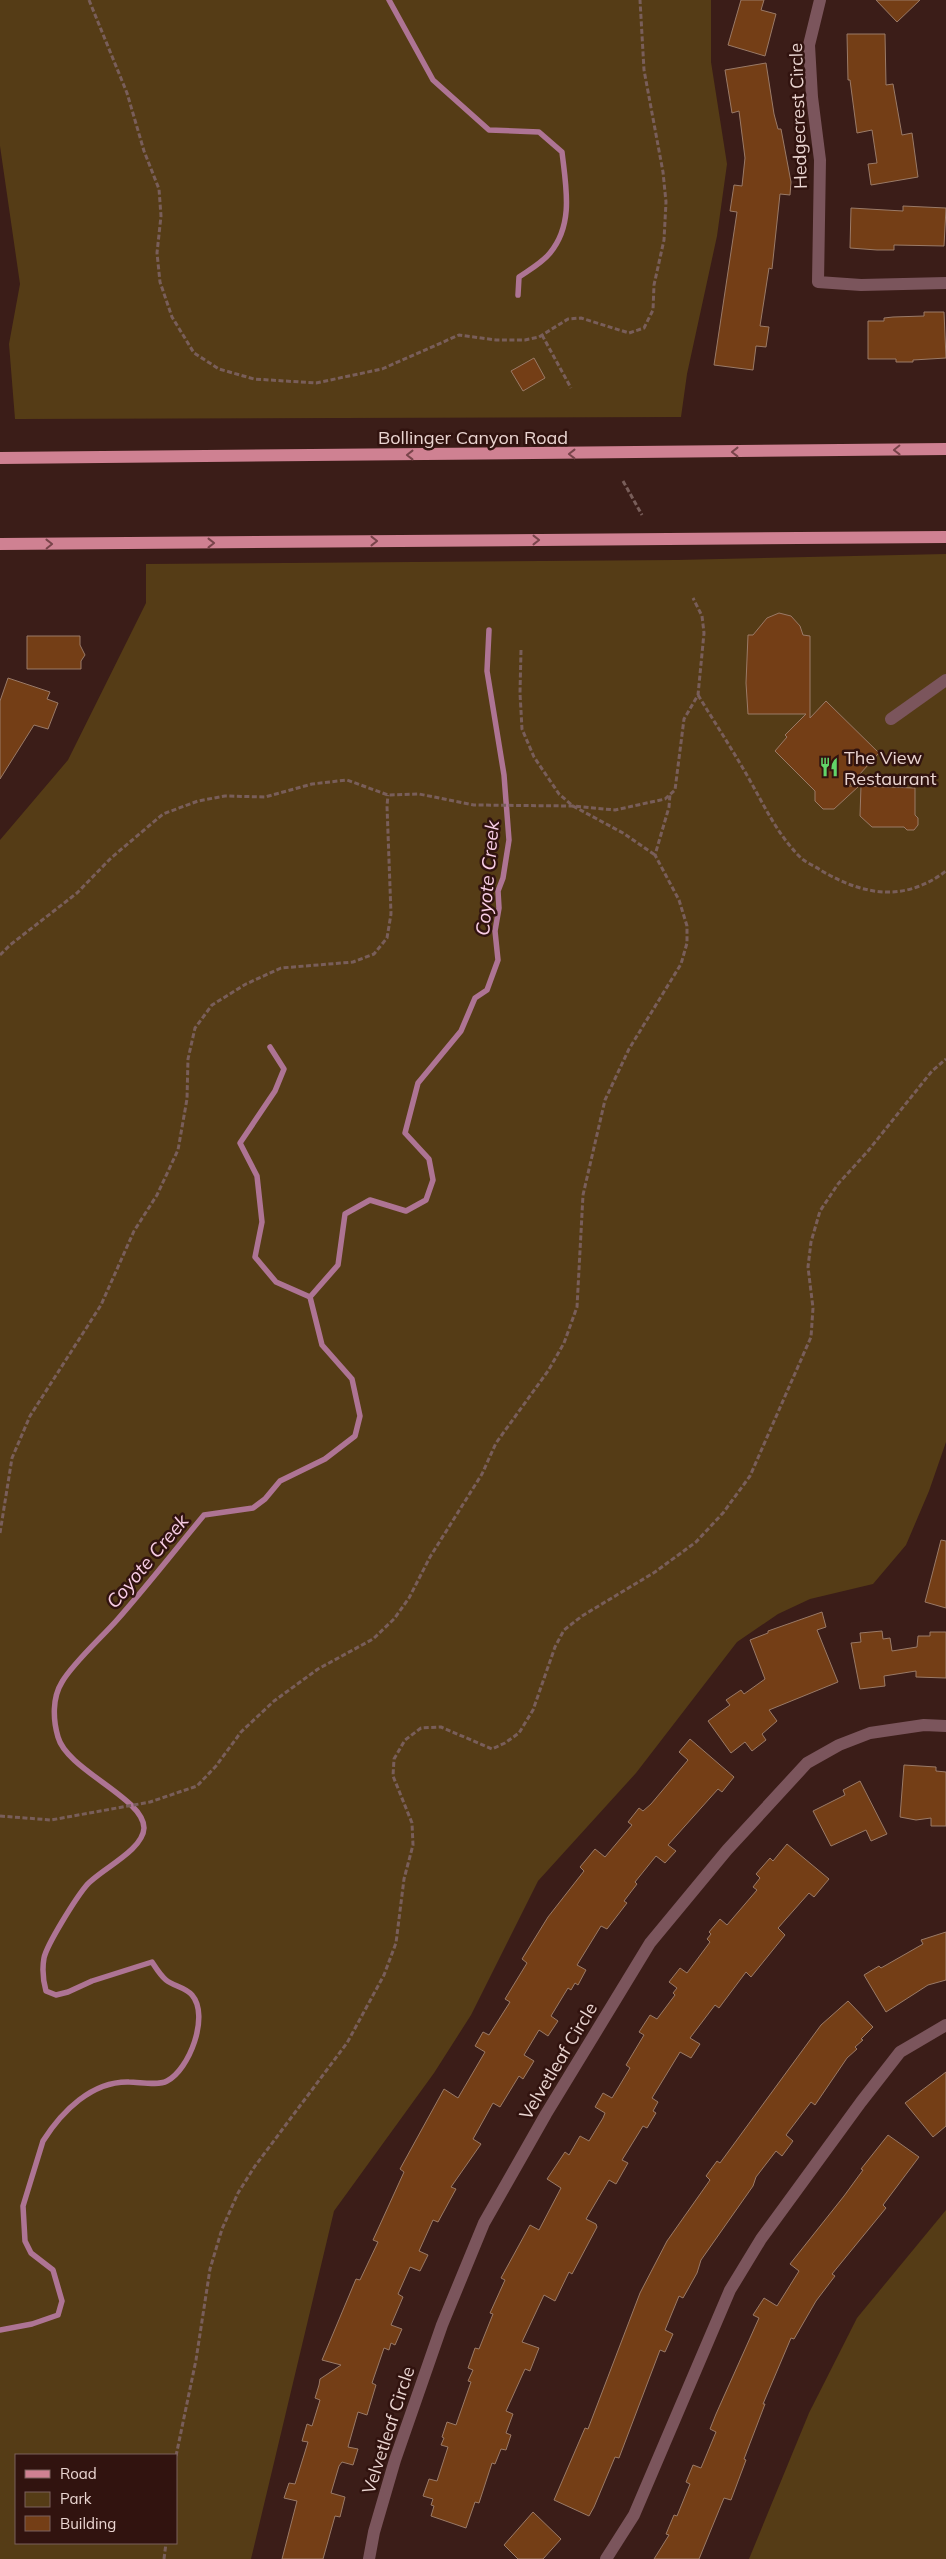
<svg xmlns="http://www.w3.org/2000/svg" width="946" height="2559" font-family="Mulish,sans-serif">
<rect width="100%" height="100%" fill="#3b1d18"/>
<g fill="#553c16" fill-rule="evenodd">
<polygon points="0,0 711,0 711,62 727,164 717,236 687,374 681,417 15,419 9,344 20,284 0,146"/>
<path d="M 946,554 L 946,1442 L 929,1491 L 906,1545 L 873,1584 L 810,1599 L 778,1614 L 737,1642 L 636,1773 L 538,1881 L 471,2015 L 434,2073 L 334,2211 L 251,2559 L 0,2559 L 0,840 L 68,760 L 146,603 L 146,564 L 676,560 ZM 16,2455 L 176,2455 L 176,2543 L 16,2543 Z"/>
<polygon points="946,2210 946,2559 749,2559 809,2413 857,2318"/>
</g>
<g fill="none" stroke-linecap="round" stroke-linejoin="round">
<g stroke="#ae7494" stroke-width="5.5">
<path d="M 389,0 L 433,80 L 489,130 L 539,132 L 562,152 C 566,187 574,224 550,253 C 542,263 529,270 519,277 L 518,295"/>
<polyline points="270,1047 284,1069 275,1091 240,1143 257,1176 262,1222 255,1257 276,1282 310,1297"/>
<polyline points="310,1297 338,1265 345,1214 370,1200 406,1211 426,1200 433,1180 429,1159 405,1133 418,1083 461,1031 475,998 487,990 498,960 495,931 499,908 498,891 503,878 509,840 504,775 487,671 489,630"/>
<path d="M 0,2330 L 32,2324 L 58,2315 L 62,2301 L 53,2270 L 31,2253 L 25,2241 L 23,2206 L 43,2141 C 62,2111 92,2081 129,2082 C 140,2082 158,2086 167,2081 C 189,2070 210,2016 192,1995 C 185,1987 173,1986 166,1980 C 160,1975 156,1968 152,1962 L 92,1981 L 68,1992 L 56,1995 L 46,1991 C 43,1980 42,1969 44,1958 C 47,1944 76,1898 86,1886 C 99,1870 143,1851 144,1828 C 144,1798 67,1770 58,1737 C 53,1720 52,1698 62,1682 C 73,1663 102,1637 117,1620 C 147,1586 175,1550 204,1515 L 253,1508 L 265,1499 L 280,1481 L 325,1459 L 355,1436 L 360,1416 L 352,1379 L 322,1345 L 310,1297"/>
</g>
</g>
<g fill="#743e16" stroke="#9a7a67">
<polygon points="741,0 764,0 761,10 776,14 765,56 728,45"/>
<polygon points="876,0 920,0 897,22"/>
<polygon points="847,34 885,34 886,85 893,84 902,135 912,133 918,177 871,185 868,164 877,163 872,130 857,133 850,80 848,80"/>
<polygon points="766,63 774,114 778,129 781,129 791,182 790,195 780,194 772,269 769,268 760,326 769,327 766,347 756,346 753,370 714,365 737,212 730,211 734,185 742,186 745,158 739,111 732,113 725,70"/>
<polygon points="903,206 946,208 944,246 894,245 894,250 877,250 850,248 851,208 903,211"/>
<polygon points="924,312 944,312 946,358 913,360 913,362 896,362 896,359 868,359 868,321 884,321 884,318 893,317 924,316"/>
<polygon points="534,358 545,378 523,391 511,371"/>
<polygon points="779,613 791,616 800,626 803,635 810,636 810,718 826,701 879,753 849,786 859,786 834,809 823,809 815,801 815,791 775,751 787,737 785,735 806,714 748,714 746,683 748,635 753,635 767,618"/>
<polygon points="27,636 80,636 80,645 85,655 81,661 81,669 27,669"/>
<polygon points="8,678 50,692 47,699 58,703 48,729 34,725 0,779 0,701"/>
<polygon points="861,786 915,788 915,815 918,818 918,825 914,830 907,830 904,827 872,827 860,816"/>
<polygon points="941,1540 946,1541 946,1608 925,1602"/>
<polygon points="822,1612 826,1627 817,1630 838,1682 769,1710 777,1721 762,1734 766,1740 752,1751 745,1742 731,1753 708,1721 730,1705 726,1700 741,1690 744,1694 765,1679 750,1640 768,1633 768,1631"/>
<polygon points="882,1631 883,1639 890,1638 892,1651 917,1647 918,1636 930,1636 930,1632 946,1632 946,1678 916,1677 916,1671 884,1676 885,1686 860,1689 851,1643 861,1642 860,1633"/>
<polygon points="690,1739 734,1777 722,1792 718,1789 668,1845 676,1851 665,1863 656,1856 635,1882 637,1884 624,1901 627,1903 607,1929 601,1926 577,1965 586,1970 578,1985 575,1983 571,1990 568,1988 551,2016 558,2021 548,2036 539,2030 524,2055 534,2061 523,2079 519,2076 500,2107 493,2103 473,2139 481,2144 451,2187 456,2189 438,2222 433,2220 419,2251 428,2255 420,2271 410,2267 398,2294 403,2297 391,2325 402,2329 395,2345 391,2343 389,2350 384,2348 372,2383 376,2385 367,2415 358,2412 348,2447 358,2449 353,2465 342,2462 339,2466 331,2493 345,2497 340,2517 335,2516 323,2559 282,2559 297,2501 284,2498 289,2483 295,2484 308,2442 302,2441 307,2424 312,2426 320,2400 315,2398 319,2385 320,2379 341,2365 322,2360 356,2279 360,2280 378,2242 373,2240 404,2172 400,2169 444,2089 458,2098 485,2052 475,2046 483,2032 489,2035 510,2002 505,1999 527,1963 522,1959 548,1917 584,1871 580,1867 595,1849 605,1857 632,1825 628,1822 639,1808 643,1811 651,1804 688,1760 679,1752"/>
<polygon points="904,1765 936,1767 936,1771 946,1772 946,1826 931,1826 931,1818 916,1820 900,1817"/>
<polygon points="860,1781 887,1834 871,1841 866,1830 831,1846 813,1811 845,1795 843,1790"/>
<polygon points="787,1844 829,1879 814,1897 809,1893 778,1928 785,1935 751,1977 746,1972 719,2008 715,2005 690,2038 700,2044 691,2058 680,2052 652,2098 658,2102 653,2111 656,2113 647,2128 643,2126 622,2160 628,2163 616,2184 609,2180 586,2219 596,2224 597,2227 572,2274 569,2272 555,2301 544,2295 522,2342 539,2348 530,2371 525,2369 506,2411 513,2414 506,2433 511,2435 506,2450 501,2449 495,2464 492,2463 479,2503 475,2502 466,2528 431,2516 434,2506 431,2505 433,2499 423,2496 429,2479 437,2481 448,2447 441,2445 444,2438 442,2437 447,2422 456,2425 471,2382 468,2381 473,2370 468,2368 475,2348 479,2349 493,2314 490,2313 505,2280 501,2278 530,2225 539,2230 561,2188 547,2179 565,2152 569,2155 580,2136 589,2141 603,2118 605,2113 595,2107 603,2093 612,2098 630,2068 626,2065 644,2035 639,2032 650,2015 657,2019 675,1995 673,1993 677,1988 669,1982 680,1968 687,1973 710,1942 707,1939 711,1934 709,1932 720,1919 727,1925 757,1890 753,1887 760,1878 756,1874 770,1858 773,1861"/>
<polygon points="946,1932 946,1980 928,1985 886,2012 864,1975 879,1966 881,1968 923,1944 921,1940"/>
<polygon points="848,2001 873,2027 861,2039 863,2040 855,2047 857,2049 847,2058 815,2105 811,2102 786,2135 793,2141 782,2156 776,2151 756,2177 753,2186 701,2260 697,2273 683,2298 679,2296 665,2330 673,2334 665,2352 660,2350 619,2458 615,2457 594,2507 589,2516 554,2500 585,2428 588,2429 640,2293 667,2241 710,2180 706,2176 717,2161 720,2163 821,2025"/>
<polygon points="946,2072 946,2126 933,2137 905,2103"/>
<polygon points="888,2135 919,2157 883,2205 886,2208 832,2274 835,2276 816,2301 794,2339 791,2338 763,2404 765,2404 744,2459 746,2460 731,2500 724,2498 699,2559 654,2559 669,2535 666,2534 674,2515 677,2516 690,2484 686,2482 693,2465 701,2468 716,2432 710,2429 716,2414 759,2318 753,2315 764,2298 777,2306 799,2271 790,2264 844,2196 863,2170 861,2169"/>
<polygon points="533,2512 561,2539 543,2559 518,2559 504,2545"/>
</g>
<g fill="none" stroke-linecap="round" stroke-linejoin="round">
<g stroke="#795e5a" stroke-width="3" stroke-dasharray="5 2.5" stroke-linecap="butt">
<polyline points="89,0 127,93 144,151 159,189 161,216 157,253 160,282 172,317 194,353 219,369 254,379 316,383 382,369 459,335 496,340 525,340 539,337 568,319 581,318 629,333 644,328 653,310 654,285 664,240 666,202 663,172 644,70 640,0"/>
<polyline points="542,335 571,388"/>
<polyline points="623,481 642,515"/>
<polyline points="521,650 520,693 522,729 534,757 559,794 573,806 623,833 655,855"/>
<path d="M 698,695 C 715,723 732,749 748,777 C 764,805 777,834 800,857 C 806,863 815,866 822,871 C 865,896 905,902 946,871"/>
<polyline points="0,955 10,945 77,893 111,858 163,814 198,801 225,796 265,797 312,784 347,780 388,795 419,794 474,805 573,806 615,810 665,799 675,790 684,719 698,695 704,633 702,616 693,598"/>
<polyline points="0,1533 12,1458 30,1416 101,1305 134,1231 157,1195 178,1150 187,1099 188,1059 195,1028 212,1005 246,984 281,968 353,962 374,954 387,938 391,914 387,806 388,795"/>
<polyline points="0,1816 51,1820 150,1802 197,1786 216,1766 241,1732 274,1701 318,1669 373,1639 394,1619 409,1598 430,1557 482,1474 496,1443 548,1371 564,1343 577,1307 583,1195 605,1100 629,1049 681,964 687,943 687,926 679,900 655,855 669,807 670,794"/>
<polyline points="176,2456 196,2360 210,2269 222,2229 238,2193 255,2166 347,2043 384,1975 396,1943 404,1879 413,1845 412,1823 393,1776 394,1759 405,1740 421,1728 441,1727 492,1749 505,1743 519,1733 533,1710 555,1647 564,1630 582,1616 655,1572 696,1542 723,1513 750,1476 811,1337 813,1308 808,1267 811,1242 820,1211 838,1184 868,1151 932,1071 946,1059"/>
<polyline points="164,2559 166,2543"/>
</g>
<g stroke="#7b555c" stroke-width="12">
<polyline points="820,0 809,45 812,97 820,160 818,282 861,285 946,283"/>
<polyline points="891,719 946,680"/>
<polyline points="369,2559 374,2532 395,2460 442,2325 484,2223 546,2114 650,1943 727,1850 807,1763 839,1745 870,1733 924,1725 946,1726"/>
<polyline points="606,2559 634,2515 730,2290 761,2239 861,2102 900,2052 946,2025"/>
</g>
<g stroke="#cf8192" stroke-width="12">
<polyline points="0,458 946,449"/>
<polyline points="0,544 946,537"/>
</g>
</g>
<defs><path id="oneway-chevron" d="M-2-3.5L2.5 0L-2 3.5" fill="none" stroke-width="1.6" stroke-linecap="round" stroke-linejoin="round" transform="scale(1.25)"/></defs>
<g stroke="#78444a">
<use href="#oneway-chevron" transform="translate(897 450) rotate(179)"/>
<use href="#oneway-chevron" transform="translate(735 452) rotate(180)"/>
<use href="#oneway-chevron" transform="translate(572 454) rotate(180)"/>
<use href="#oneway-chevron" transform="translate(410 455) rotate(180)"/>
<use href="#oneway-chevron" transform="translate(536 540)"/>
<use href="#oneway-chevron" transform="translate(374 541)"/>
<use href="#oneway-chevron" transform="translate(211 543)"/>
<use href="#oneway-chevron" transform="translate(49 544) rotate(-1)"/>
</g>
<defs>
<symbol id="restaurant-bare" viewBox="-9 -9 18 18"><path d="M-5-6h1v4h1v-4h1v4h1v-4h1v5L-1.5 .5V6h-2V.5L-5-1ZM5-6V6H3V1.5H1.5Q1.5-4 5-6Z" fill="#62d469" stroke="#31130f" stroke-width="2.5" paint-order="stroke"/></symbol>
</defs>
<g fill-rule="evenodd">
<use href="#restaurant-bare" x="815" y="753" width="28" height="28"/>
</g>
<g text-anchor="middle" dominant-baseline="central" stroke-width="5" stroke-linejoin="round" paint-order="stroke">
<g font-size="18" fill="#ead5d1" stroke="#31130f">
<text transform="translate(798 116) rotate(-92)">Hedgecrest Circle</text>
<text x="473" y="437">Bollinger Canyon Road</text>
<text transform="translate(558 2061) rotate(-59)">Velvetleaf Circle</text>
<text transform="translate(388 2430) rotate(-72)">Velvetleaf Circle</text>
</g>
<g font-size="18" fill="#ead5d1" stroke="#31130f" text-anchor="start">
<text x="844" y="757">The View<tspan x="844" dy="21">Restaurant</tspan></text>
</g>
<g font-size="19" font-style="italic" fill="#f9cee6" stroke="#31130f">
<text transform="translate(487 878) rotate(-85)">Coyote Creek</text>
<text transform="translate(147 1561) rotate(-50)">Coyote Creek</text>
</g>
</g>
<rect x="15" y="2454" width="162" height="90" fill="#31130f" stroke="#7b615d"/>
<rect x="25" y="2470" width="25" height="8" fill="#cf8192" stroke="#7b615d"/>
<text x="60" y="2479" font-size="15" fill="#ead5d1">Road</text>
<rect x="25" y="2492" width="25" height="15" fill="#553c16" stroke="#7b615d"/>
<text x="60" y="2504" font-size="15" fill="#ead5d1">Park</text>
<rect x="25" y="2516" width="25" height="15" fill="#743e16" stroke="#7b615d"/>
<text x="60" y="2529" font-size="15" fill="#ead5d1">Building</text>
</svg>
